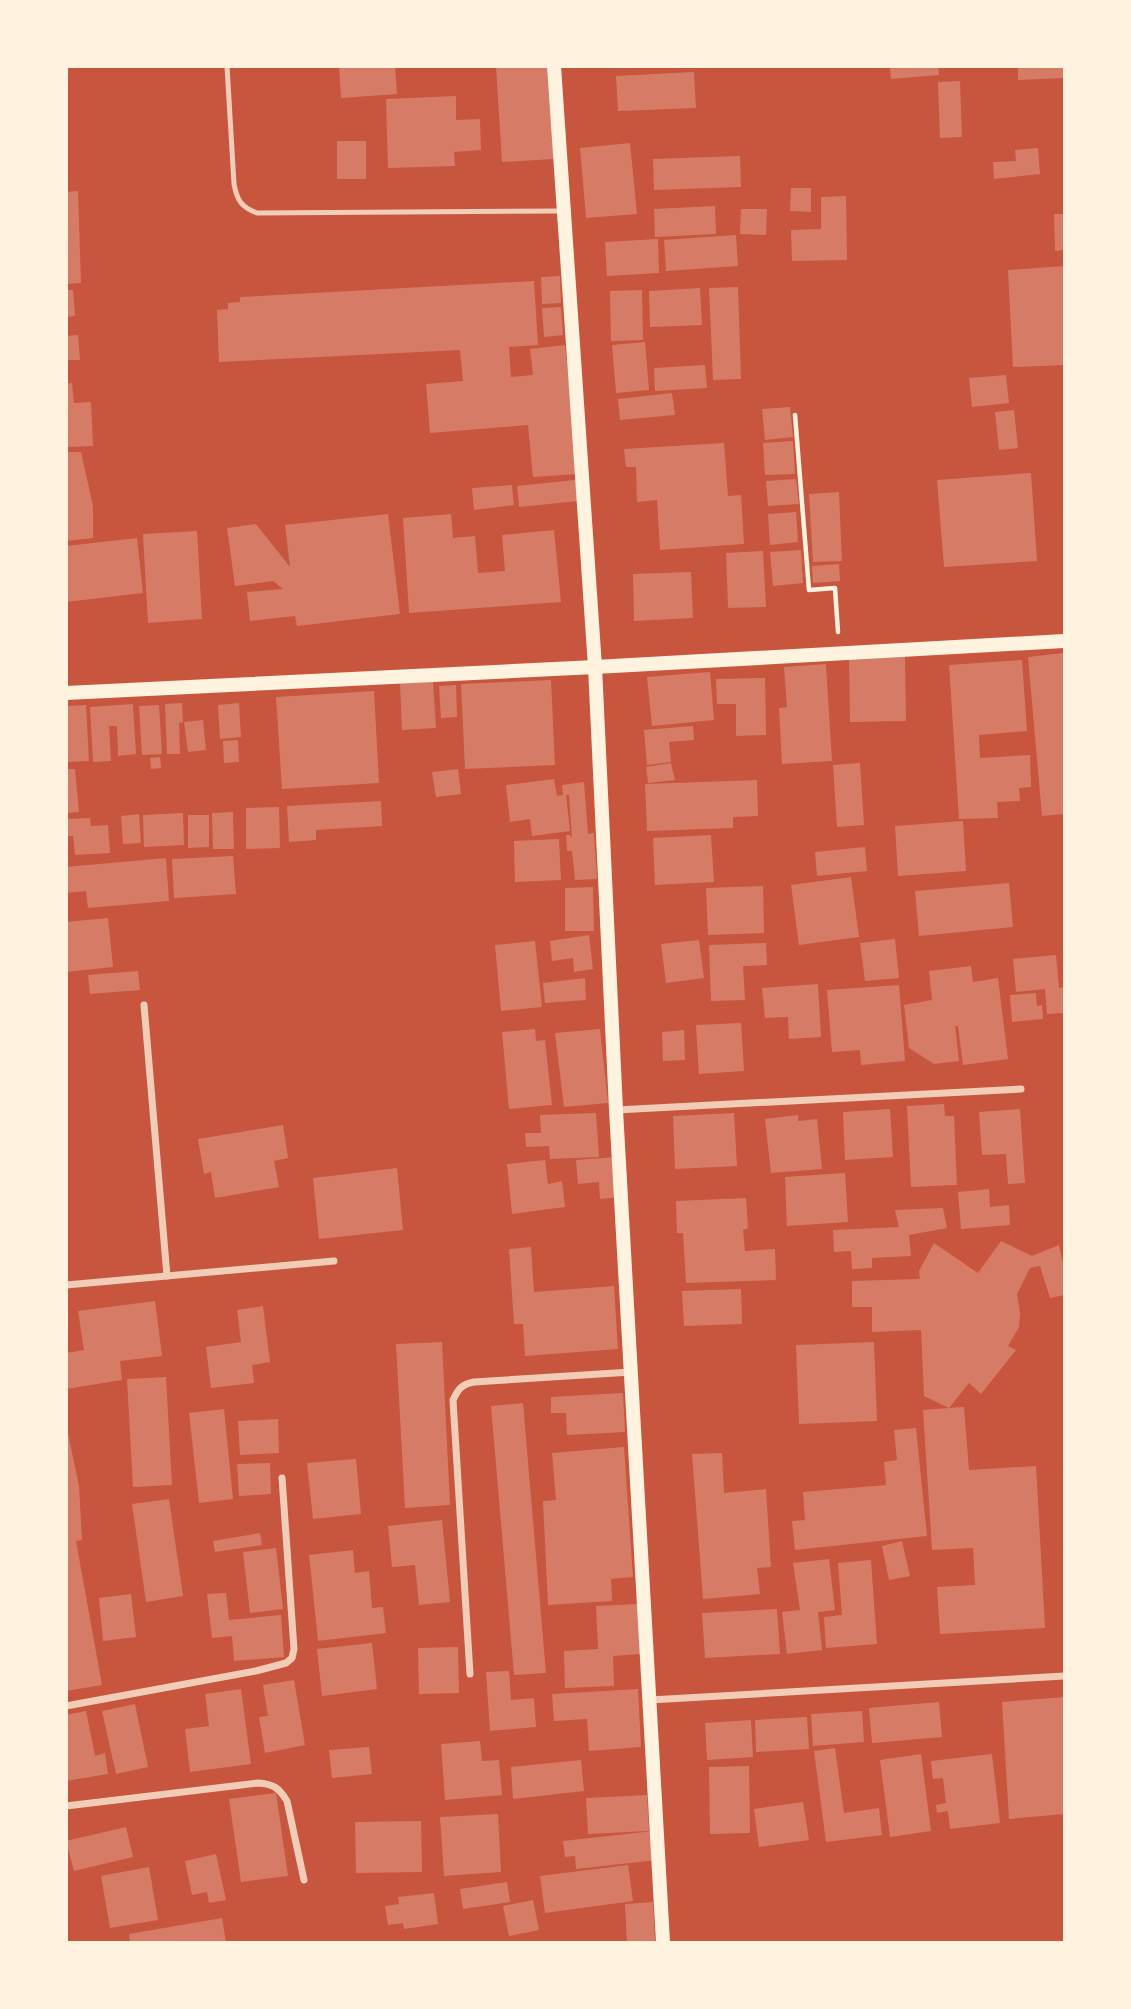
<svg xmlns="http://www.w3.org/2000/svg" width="1131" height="2009" font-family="Roboto,sans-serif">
<rect width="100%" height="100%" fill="#c8553d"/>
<g fill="#d67c66">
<polygon points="339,66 395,66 397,94 341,98"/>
<polygon points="496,66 548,66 554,159 502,162"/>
<polygon points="890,66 938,66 939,75 891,79"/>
<polygon points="1018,66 1064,66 1064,78 1018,80"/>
<polygon points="694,72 696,108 618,111 616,76"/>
<polygon points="960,81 962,137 940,138 938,82"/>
<polygon points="456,96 456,120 480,119 481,150 454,152 455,166 388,168 386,99"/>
<rect x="337" y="141" width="29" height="38"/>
<polygon points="630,143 637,214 586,218 580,148"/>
<polygon points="1038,148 1040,174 994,179 993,162 1016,161 1015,150"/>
<polygon points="740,156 741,187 654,190 653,159"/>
<polygon points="791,188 811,188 811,212 790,211"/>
<polygon points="78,191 81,283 66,284 66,192"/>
<polygon points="846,196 847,260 792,261 791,230 821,229 821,197"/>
<polygon points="715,206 716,234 655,237 654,209"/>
<polygon points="741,209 767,209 766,235 740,234"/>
<polygon points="1054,214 1064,214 1064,250 1055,251"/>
<polygon points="736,235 738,266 666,271 664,240"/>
<polygon points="658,239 659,273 607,276 605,242"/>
<polygon points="1064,266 1064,365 1013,367 1008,270"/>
<polygon points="560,276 561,303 542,304 541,277"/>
<polygon points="534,281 538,345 509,347 511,377 533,375 530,349 565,345 578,474 533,477 528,425 430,433 426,384 463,381 460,350 219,362 217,310 228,309 228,303 240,302 240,297"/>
<polygon points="738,287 741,379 713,380 709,288"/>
<polygon points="700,288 702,325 650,327 649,291"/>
<polygon points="66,290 73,290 75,316 66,317"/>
<polygon points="642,290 643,340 611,341 610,291"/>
<polygon points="561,307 563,335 544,337 542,308"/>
<polygon points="78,335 80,360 66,360 66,336"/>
<polygon points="645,342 649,390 616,393 612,345"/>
<polygon points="705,365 707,388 655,391 654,368"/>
<polygon points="1006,375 1009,403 972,407 969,378"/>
<polygon points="72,383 74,403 91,402 93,446 66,447 66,384"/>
<polygon points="672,393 675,415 620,420 618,399"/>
<polygon points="790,407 793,437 765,440 762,409"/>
<polygon points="1014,410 1018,448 999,450 995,412"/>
<polygon points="793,441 795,474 765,475 763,443"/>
<polygon points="724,443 728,496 741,495 744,544 660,550 657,500 637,502 636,467 626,467 624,449"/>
<polygon points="66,452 81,452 93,506 93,538 66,541"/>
<polygon points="1031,473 1037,561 944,567 937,480"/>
<polygon points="796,479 799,504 768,506 766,481"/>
<polygon points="575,480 578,501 519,507 517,486"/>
<polygon points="512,485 514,505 474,510 472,488"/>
<polygon points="839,492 842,561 813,562 809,494"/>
<polygon points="796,512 798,542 770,545 768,514"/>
<polygon points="388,514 400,614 297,626 295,616 250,621 247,592 283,589 273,581 235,586 227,528 256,524 290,567 285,525"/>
<polygon points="451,514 453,538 475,536 478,573 505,571 502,535 554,530 561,602 409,613 403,518"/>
<polygon points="197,531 202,619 148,623 143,534"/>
<polygon points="137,538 143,593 66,602 66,546"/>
<polygon points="801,550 803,583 773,586 770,552"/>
<polygon points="763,551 766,607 728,608 726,553"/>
<polygon points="839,564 840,581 813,583 812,566"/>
<polygon points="691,572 693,618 634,621 633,574"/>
<polygon points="1064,653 1064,814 1042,816 1028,657"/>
<polygon points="905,655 906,721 850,722 849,656"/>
<polygon points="1022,660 1027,731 979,735 980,758 1030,755 1031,787 1019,788 1020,801 997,802 998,818 959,819 949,665"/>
<polygon points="826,664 832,761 782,764 779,708 787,707 784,667"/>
<polygon points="710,672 714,720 652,726 647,677"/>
<polygon points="765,678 766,735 736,736 736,704 717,704 716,679"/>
<polygon points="551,680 555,765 465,769 461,684"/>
<polygon points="433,681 436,728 402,730 400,682"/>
<polygon points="456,685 457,717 441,718 439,686"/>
<polygon points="374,691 379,783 282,789 276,697"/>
<polygon points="182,703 183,722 179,723 180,754 167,754 165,704"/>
<polygon points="239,703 241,737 220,739 218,705"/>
<polygon points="133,704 136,754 118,756 117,726 109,726 111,761 93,762 90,707"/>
<polygon points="86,705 89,761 66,762 66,706"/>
<polygon points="159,705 162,754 142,755 139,706"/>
<polygon points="203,720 206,750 188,752 184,722"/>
<polygon points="693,726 694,740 669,742 671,762 647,765 644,730"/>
<polygon points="238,740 239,762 224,763 223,741"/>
<polygon points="160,757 161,768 151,769 150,758"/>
<polygon points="671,763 675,780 648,783 646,767"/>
<polygon points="860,763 864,825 837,827 833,765"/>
<polygon points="66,769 75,769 79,812 66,813"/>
<polygon points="458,769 461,794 436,797 432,772"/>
<polygon points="554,779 557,796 563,795 562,785 584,782 588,834 594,833 597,879 575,880 572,851 567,851 566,835 570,835 572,838 569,795 566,795 570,831 532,836 530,819 510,822 506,785"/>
<polygon points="757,780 758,816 733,817 733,828 647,831 645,784"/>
<polygon points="381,801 382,826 316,830 316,840 289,842 287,806"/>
<polygon points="279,807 280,848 246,849 246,808"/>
<polygon points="233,812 234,849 213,849 212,813"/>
<polygon points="183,813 184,845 144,847 143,815"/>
<polygon points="139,814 141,843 123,844 121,816"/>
<polygon points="188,815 209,815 209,847 188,848"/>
<polygon points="90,818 91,826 108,825 110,853 75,855 73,836 66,836 66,819"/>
<polygon points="963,821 966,871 898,876 895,826"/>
<polygon points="711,835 714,882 655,885 653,838"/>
<polygon points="559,839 561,880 515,882 514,841"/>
<polygon points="865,847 867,871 817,876 815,852"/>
<polygon points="233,856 236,894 174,898 172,859"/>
<polygon points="166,858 169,901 88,908 86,891 66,893 66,867"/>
<polygon points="851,877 859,937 799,945 791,885"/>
<polygon points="1009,883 1013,927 919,936 915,891"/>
<polygon points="763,886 764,933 708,935 706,888"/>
<polygon points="593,887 594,931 565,931 565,888"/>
<polygon points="108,918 113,967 66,972 66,922"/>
<polygon points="589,935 593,969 574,972 573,958 552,961 550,941"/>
<polygon points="895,939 899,978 865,981 860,943"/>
<polygon points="699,940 704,978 666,983 661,944"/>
<polygon points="535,941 542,1007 501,1011 495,945"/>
<polygon points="766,943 767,965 743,966 745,1000 711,1001 709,945"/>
<polygon points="1056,955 1059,988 1064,987 1064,1013 1047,1014 1045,989 1016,992 1013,959"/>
<polygon points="971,966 973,982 998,978 1008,1059 963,1065 958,1026 955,1026 959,1061 934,1064 909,1048 904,1005 932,1000 929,971"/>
<polygon points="138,971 140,990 90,994 88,975"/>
<polygon points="585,978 586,1000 545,1003 543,983"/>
<polygon points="818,984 821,1037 789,1039 788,1017 765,1018 762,988"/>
<polygon points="899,985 905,1061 861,1065 860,1050 832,1052 827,990"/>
<polygon points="1036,993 1037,1006 1042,1005 1043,1019 1012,1022 1010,995"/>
<polygon points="741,1023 744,1071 699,1074 696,1025"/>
<polygon points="535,1029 536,1041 545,1040 552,1105 509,1109 502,1032"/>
<polygon points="600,1029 608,1103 564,1107 555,1033"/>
<polygon points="684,1030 685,1060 663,1061 662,1032"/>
<polygon points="944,1104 945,1116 954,1116 957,1185 911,1187 907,1106"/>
<polygon points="890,1109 893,1157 845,1160 843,1112"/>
<polygon points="1020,1109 1025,1183 1008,1184 1006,1154 982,1155 979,1112"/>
<polygon points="596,1113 599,1157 550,1159 549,1146 526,1147 525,1133 541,1133 540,1115"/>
<polygon points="734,1113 737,1166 675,1169 673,1116"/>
<polygon points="798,1115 798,1121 817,1119 822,1169 771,1173 765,1119"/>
<polygon points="283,1125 288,1158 274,1161 279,1187 215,1198 211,1172 204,1174 198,1139"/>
<polygon points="616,1157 619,1197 600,1199 599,1182 578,1184 576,1160"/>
<polygon points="545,1160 548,1184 562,1181 565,1207 512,1214 507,1164"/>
<polygon points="397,1168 403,1230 319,1239 313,1178"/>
<polygon points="845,1173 848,1222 787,1226 785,1177"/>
<polygon points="989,1189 990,1207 1009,1205 1010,1225 961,1229 958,1192"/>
<polygon points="746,1198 748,1228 743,1230 745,1251 775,1249 776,1280 686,1283 683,1233 677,1233 676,1201"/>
<polygon points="943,1208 947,1228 909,1235 911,1256 872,1258 872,1268 852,1269 851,1251 834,1252 833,1230 899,1227 895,1210"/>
<polygon points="1001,1241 1032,1256 1059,1245 1064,1268 1064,1295 1050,1298 1040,1266 1030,1268 1017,1294 1020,1313 1019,1327 1008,1346 1016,1350 981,1394 969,1383 949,1408 964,1407 969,1470 1036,1466 1045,1628 940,1634 937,1587 975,1585 973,1548 932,1550 923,1410 949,1408 924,1396 921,1330 872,1332 872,1307 852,1307 852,1281 920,1279 919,1271 934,1243 978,1273"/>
<polygon points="531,1247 534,1292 614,1286 618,1349 525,1356 523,1324 514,1324 509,1249"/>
<polygon points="741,1289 742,1324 684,1326 682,1291"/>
<polygon points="155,1301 162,1356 120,1361 122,1380 66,1389 66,1353 84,1350 78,1311"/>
<polygon points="263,1306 270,1362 252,1365 254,1383 211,1388 206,1347 241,1342 237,1310"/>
<polygon points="442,1342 450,1505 405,1508 396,1344"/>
<polygon points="874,1342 877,1421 799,1424 796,1345"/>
<polygon points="166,1377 172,1485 133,1487 127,1379"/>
<polygon points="623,1393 625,1432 567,1435 566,1413 551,1413 551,1397"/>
<polygon points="523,1403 546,1673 514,1675 491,1406"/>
<polygon points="224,1409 233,1499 199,1503 189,1413"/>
<polygon points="278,1419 279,1453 240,1455 238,1421"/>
<polygon points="66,1424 79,1486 82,1540 76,1541 102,1685 66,1691"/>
<polygon points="916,1428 927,1536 795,1550 792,1521 805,1520 803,1492 886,1485 884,1462 897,1460 894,1430"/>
<polygon points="624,1447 633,1577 611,1579 612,1601 548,1605 543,1501 556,1500 552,1453"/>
<polygon points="722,1453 724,1493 766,1489 771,1567 757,1568 760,1594 703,1599 692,1454"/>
<polygon points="356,1459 361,1514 313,1519 307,1463"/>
<polygon points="270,1463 271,1494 239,1496 237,1464"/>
<polygon points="169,1499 183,1596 146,1602 132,1504"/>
<polygon points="442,1520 450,1602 419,1605 415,1565 392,1567 388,1526"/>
<polygon points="260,1533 262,1545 215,1552 213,1541"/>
<polygon points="902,1541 910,1576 889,1580 882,1546"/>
<polygon points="276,1548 283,1609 250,1613 243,1552"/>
<polygon points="353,1550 355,1573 369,1571 372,1608 383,1607 386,1633 318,1641 309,1555"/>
<polygon points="829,1559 835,1610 818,1612 822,1650 787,1654 782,1612 800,1610 793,1563"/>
<polygon points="871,1560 877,1644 826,1648 824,1617 842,1615 838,1563"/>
<polygon points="226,1593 229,1620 281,1615 284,1657 234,1661 232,1636 212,1638 207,1594"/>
<polygon points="131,1594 136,1637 103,1641 99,1598"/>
<polygon points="638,1604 641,1654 613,1656 614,1686 565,1688 564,1651 598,1649 596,1606"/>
<polygon points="777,1609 780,1654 705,1658 702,1613"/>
<polygon points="372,1643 377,1689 322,1696 317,1649"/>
<polygon points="458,1647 459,1693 419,1694 418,1648"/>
<polygon points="509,1671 511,1700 534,1698 536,1727 490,1731 486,1672"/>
<polygon points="294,1680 305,1745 265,1753 259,1717 268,1716 263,1685"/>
<polygon points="241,1689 251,1764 190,1772 185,1729 209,1726 205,1694"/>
<polygon points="638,1689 641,1747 589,1751 587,1719 554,1721 552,1694"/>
<polygon points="1064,1697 1064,1814 1009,1819 1002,1702"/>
<polygon points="939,1702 942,1737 872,1743 869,1708"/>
<polygon points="135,1704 148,1767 116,1774 102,1711"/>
<polygon points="86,1711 95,1756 105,1753 108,1774 66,1781 66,1715"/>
<polygon points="862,1711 864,1742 813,1746 811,1714"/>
<polygon points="807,1717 809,1749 756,1752 755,1720"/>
<polygon points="751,1720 753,1757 707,1760 705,1723"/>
<polygon points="480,1741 482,1761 499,1760 502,1795 445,1800 441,1744"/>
<polygon points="369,1747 372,1774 332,1778 329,1750"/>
<polygon points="835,1748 844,1813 879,1808 882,1835 826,1842 814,1751"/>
<polygon points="921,1754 931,1831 890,1837 880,1760"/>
<polygon points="992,1754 1000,1823 950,1829 948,1811 937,1813 936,1805 946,1803 943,1778 933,1779 931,1761"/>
<polygon points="581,1760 584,1791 513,1799 511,1767"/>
<polygon points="749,1766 750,1833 710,1834 709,1767"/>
<polygon points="276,1793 288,1876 241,1882 229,1799"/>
<polygon points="647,1795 649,1831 588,1834 586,1798"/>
<polygon points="803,1802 809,1840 759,1847 754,1809"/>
<polygon points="498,1814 501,1872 444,1876 440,1817"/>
<polygon points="421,1821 422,1872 356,1873 355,1822"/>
<polygon points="126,1827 133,1857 74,1871 66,1841"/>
<polygon points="653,1831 657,1860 576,1869 575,1856 565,1857 563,1841"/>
<polygon points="216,1854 226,1900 209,1903 207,1892 192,1895 185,1861"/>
<polygon points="628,1865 633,1901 545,1913 540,1876"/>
<polygon points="149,1867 158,1920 110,1928 101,1876"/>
<polygon points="507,1882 510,1902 463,1909 460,1889"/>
<polygon points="434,1893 438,1924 404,1929 403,1923 388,1925 385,1906 399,1904 398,1897"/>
<polygon points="533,1900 539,1930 509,1936 503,1906"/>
<polygon points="653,1902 655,1942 627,1942 625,1904"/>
<polygon points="222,1918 226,1942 130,1942 129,1934"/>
</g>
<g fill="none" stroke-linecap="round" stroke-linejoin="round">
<polyline stroke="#fff3e0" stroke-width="4.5" points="795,415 809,590 835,588 838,632"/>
<path stroke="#f1ccb7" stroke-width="5" d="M 227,66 L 234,184 C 237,200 241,207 257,213 L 561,211"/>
<g stroke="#f1ccb7" stroke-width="7">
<polyline points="144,1005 167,1276"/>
<polyline points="616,1110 1021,1089"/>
<polyline points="66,1285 334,1261"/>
<path d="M 470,1674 L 453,1400 C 458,1389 462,1384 474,1382 L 631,1372"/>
<polyline points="650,1700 1064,1676"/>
<polyline points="66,1706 256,1671 286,1663 292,1658 294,1649 282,1478"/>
<path d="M 66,1806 L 258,1783 C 274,1784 279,1788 287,1801 L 304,1880"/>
</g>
<g stroke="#fff3e0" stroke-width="14">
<polyline points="554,66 595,667 616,1110 663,1942"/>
<polyline points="66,693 595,667 1064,641"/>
</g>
</g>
<rect width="1131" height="2009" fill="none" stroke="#fff3e0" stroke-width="136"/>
</svg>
